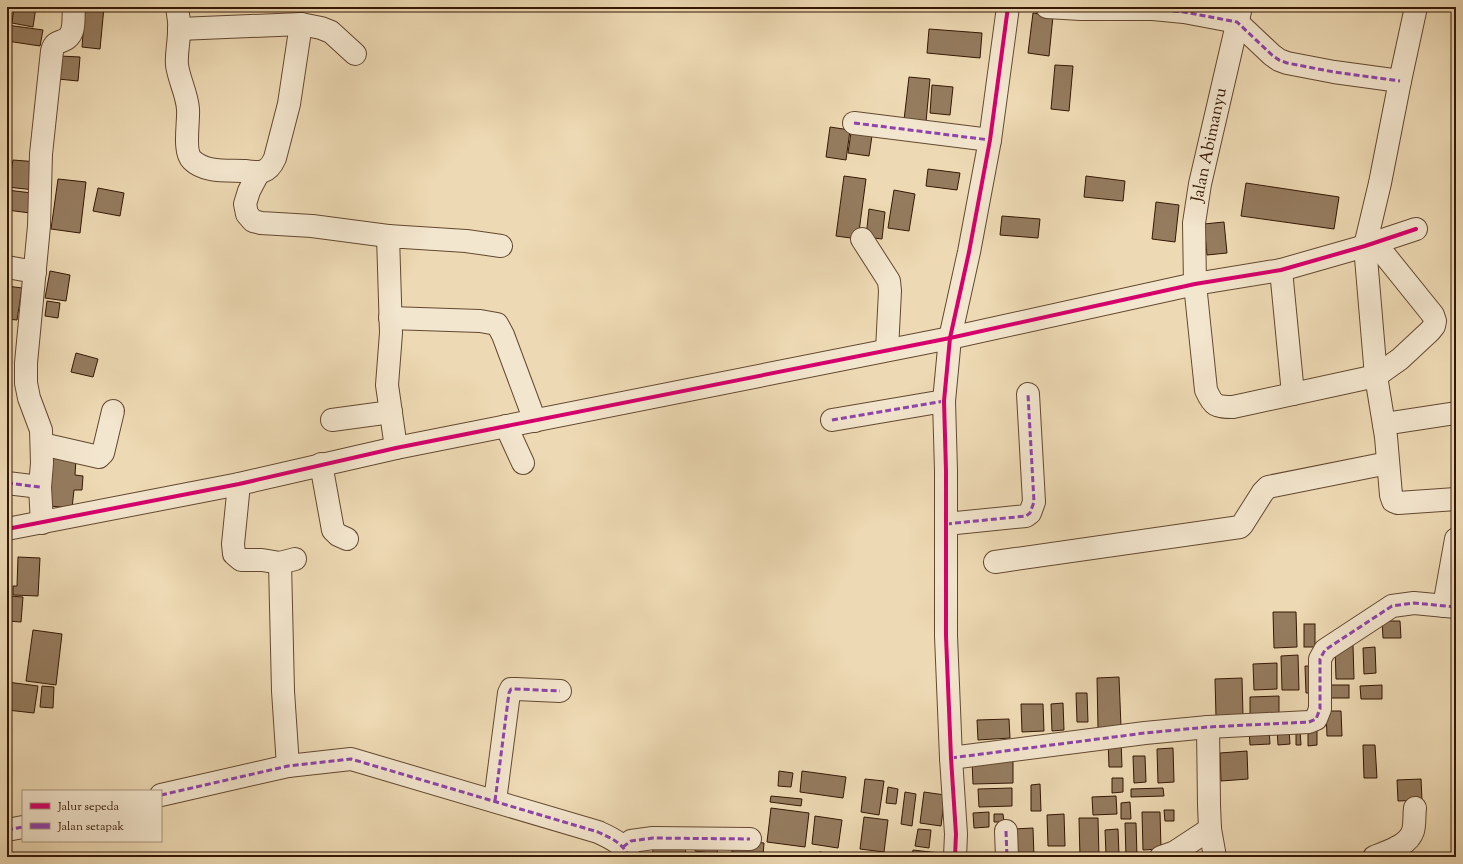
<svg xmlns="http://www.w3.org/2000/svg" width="1463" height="864" font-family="'Sorts Mill Goudy',serif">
<rect width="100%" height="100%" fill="#edd9b3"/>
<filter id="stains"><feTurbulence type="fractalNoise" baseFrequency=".005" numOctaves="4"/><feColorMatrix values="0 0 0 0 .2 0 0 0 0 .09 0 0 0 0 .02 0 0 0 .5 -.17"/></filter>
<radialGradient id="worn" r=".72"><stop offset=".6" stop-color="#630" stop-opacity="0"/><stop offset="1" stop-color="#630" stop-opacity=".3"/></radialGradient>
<g fill="#957c5f" stroke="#351804">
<polygon points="14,7 36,7 33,27 12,23"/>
<polygon points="85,7 104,7 100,49 82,47"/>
<polygon points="834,7 858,7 857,11"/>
<polygon points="1033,13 1053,16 1049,56 1028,53"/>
<polygon points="7,25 43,30 40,46 7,41"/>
<polygon points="929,29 982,33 980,58 927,53"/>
<polygon points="60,56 80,57 78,81 58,79"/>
<polygon points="1055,65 1073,66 1069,111 1051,109"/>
<polygon points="909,77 930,79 926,122 904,120"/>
<polygon points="932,85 953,87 950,115 930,113"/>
<polygon points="852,126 873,129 869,156 848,153"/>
<polygon points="830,127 850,130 846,160 826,157"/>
<polygon points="13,160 38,162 35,190 7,187 7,170 11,171"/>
<polygon points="928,169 960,173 957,190 926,186"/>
<polygon points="844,176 866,179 858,239 836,236"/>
<polygon points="1086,176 1125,181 1123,201 1084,197"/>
<polygon points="58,179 86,182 80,233 51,229"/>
<polygon points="1246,183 1339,197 1334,229 1241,216"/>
<polygon points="98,188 124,193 120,216 93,211"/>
<polygon points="7,190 32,193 30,213 7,210"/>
<polygon points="894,190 915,194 909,231 888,228"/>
<polygon points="1156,202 1179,205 1175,242 1152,239"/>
<polygon points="869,209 885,212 882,239 866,237"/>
<polygon points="1002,216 1040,219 1038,238 1000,235"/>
<polygon points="1224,222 1227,253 1207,255 1204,224"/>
<polygon points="50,271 70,275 66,301 45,298"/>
<polygon points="7,286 22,288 17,320 7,319"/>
<polygon points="47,301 60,303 58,318 45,316"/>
<polygon points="76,353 98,359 93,377 71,372"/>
<polygon points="53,457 76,459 75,475 83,476 82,490 74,490 72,508 49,506"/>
<polygon points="18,557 40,558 38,596 13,595 13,586 17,586"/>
<polygon points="9,596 23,597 21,622 7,621 7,599 9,599"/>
<polygon points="1273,612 1296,612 1297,647 1274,648"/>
<polygon points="1382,621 1400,621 1401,638 1383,638"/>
<rect x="1304" y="624" width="11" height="23"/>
<polygon points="33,630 62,634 56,685 26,681"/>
<polygon points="1353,645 1354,679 1336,679 1335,646"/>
<polygon points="1375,647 1376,673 1364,674 1363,648"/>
<polygon points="1298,655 1299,690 1282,690 1281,656"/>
<polygon points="1277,663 1277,689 1254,690 1253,664"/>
<polygon points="1305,666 1315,666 1316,693 1306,693"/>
<polygon points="1119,677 1121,727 1098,728 1097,678"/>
<polygon points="1242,678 1243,716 1216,717 1215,679"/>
<polygon points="7,682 38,686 34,713 7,710"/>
<rect x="1330" y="685" width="19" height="13"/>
<polygon points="1382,685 1382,699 1361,699 1360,686"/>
<polygon points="42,686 54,687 53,708 40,707"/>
<polygon points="1076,693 1087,693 1088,722 1077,722"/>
<polygon points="1279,696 1279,717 1250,718 1250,697"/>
<polygon points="1063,703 1064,730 1052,731 1051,704"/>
<polygon points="1021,704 1043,704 1044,731 1022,732"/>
<polygon points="1326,711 1341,711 1342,736 1327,736"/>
<polygon points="1009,719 1010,738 978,740 977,720"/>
<polygon points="1269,729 1270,744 1250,745 1249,730"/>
<polygon points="1277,729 1289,729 1290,744 1278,745"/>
<polygon points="1296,731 1300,731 1301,745 1296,745"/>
<polygon points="1308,731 1317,731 1317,745 1308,746"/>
<polygon points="1108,739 1121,739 1122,767 1109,767"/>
<polygon points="1363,745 1375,745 1377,778 1364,778"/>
<polygon points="1173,748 1174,782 1158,783 1157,749"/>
<polygon points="1247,751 1248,779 1221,781 1220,753"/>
<polygon points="1133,756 1145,756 1146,782 1134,783"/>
<polygon points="1013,760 1013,783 973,784 972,761"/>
<polygon points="779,771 793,773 791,787 778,786"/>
<polygon points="802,771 846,777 843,798 800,792"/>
<polygon points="1112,778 1123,778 1123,792 1112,793"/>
<polygon points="865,779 884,781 879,815 861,812"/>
<polygon points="1421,779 1422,800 1398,801 1397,780"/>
<polygon points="1040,784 1041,811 1031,811 1031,785"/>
<polygon points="888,787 898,789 896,804 886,803"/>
<polygon points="1012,788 1012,806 979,807 978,789"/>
<polygon points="1163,788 1164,796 1131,797 1131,789"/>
<polygon points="905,792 916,794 912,826 901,824"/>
<polygon points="924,792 945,795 941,826 920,823"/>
<polygon points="771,796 802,799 801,806 770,802"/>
<polygon points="1116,796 1117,814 1093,815 1092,797"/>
<polygon points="1130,802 1131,819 1121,819 1121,803"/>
<polygon points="771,808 809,813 805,847 767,842"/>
<polygon points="1164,810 1174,810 1174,821 1165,821"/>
<polygon points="989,812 989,827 974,828 973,813"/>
<polygon points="1142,812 1160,812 1161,849 1143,850"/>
<polygon points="994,814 1003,814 1004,822 994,822"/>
<polygon points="1064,814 1065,846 1048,846 1047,815"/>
<polygon points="815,816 842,820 838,848 812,844"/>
<polygon points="864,817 888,820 884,852 860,849"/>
<polygon points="1079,818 1098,818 1099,857 1080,857"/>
<polygon points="1125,823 1136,823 1137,856 1126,857"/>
<polygon points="1033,828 1034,857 1015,857 1014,829"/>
<polygon points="918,829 931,830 929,848 915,846"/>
<polygon points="1118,829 1119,855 1106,855 1105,830"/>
<polygon points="733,839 764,843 763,856 732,852"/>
<polygon points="696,841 718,844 717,854 695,851"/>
<polygon points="654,843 686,847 685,857 652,857"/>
<polygon points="913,850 939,853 939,857 912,857"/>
<polygon points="819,852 843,855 843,857 819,857"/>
</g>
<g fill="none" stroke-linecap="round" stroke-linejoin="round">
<defs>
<g id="minor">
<path d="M 177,7 C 178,15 180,23 179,31 C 179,43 176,54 177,65 C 179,80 187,94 188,109 C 189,122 183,151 192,160 C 205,173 228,170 245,171 C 260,173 268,174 275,158 L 289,104 L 301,24"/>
<polyline points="1047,7 1081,9 1153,9 1184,12 1237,22 1272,55 1279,60 1287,63 1334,72 1400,81"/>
<path d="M 1241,7 L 1200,184 L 1194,223 L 1195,284 L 1206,390 C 1213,406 1216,407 1233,407 L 1376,376 L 1400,359 L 1430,331 L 1434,326 L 1435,321 L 1433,315 L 1375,243"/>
<polyline points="1416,7 1400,81 1380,183 1365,246 1376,376 1386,437 1391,495 1393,501 1398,503 1456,499"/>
<polyline points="179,29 301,24 321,28 331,32 355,54"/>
<polyline points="854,123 990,140"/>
<polyline points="259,172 249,191 245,204 247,214 253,221 261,223 312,226 388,236"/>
<polyline points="862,239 889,281 890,291 887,350"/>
<polyline points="7,267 35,272"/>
<polyline points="1281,270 1293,394"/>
<polyline points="390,318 480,321 497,324 503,335 535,421"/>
<polyline points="332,420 391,412"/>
<polyline points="832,420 944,401"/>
<polyline points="1384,424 1456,413"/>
<polyline points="506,426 523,463"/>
<polyline points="42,444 99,457 103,453 113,411"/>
<polyline points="396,448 387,385 391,333 388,236 466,241 501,246"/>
<polyline points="321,464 333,530 338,535 347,539"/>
<polyline points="7,483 40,487"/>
<polyline points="239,484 233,544 234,554 241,560 262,560 280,563 295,559"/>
<path d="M 42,523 L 40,487 L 42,463 L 41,430 L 29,398 L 26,383 L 26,363 L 39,226 L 41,154 L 52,51 C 55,38 65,44 70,35 C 75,28 73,15 74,7"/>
<polyline points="946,524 1026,516 1030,513 1034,502 1028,394"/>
<polyline points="7,529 239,484 396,448 950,338 1195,284 1281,270 1365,246 1416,229"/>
<polyline points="995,562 1240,527 1242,525 1263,492 1268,487 1388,463"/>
<polyline points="280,563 283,691 288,766"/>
<polyline points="1444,606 1456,539"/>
<polyline points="1208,727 1209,805 1210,829 1215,857"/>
<polyline points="951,758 1145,733 1208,727 1309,722 1316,719 1320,709 1320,659 1325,650 1392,606 1414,603 1456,607"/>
<path d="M 161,795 L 288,766 L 351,759 L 598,832 C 611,838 623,843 629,857"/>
<polyline points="495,801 509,693 511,689 516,689 560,691"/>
<polyline points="7,830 23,827"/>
<polyline points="1006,831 1007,857"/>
<polyline points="623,847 631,841 653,838 750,839"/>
<polyline points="955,857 956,834 951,758 946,636 946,471 944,401 950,338 969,252 990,140 1008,7"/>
<polyline points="1161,857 1175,852 1210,829"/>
<path d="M 1374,857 C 1388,851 1408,846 1413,831 C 1415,824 1414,815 1415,808"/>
</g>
</defs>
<use href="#minor" stroke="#634830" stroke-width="24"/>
<use href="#minor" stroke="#f3e6ce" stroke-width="22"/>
<g stroke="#8e44ad" stroke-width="3" stroke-dasharray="6 3" stroke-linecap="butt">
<polyline points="1047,7 1081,9 1153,9 1184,12 1237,22 1272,55 1279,60 1287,63 1334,72 1400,81"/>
<polyline points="854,123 990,140"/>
<polyline points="832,420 944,401"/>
<polyline points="7,483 40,487"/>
<polyline points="946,524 1026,516 1030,513 1034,502 1028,394"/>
<polyline points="951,758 1145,733 1208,727 1309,722 1316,719 1320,709 1320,659 1325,650 1392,606 1414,603 1456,607"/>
<path d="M 161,795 L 288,766 L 351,759 L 598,832 C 611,838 623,843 629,857"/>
<polyline points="495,801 509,693 511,689 516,689 560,691"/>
<polyline points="7,830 23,827"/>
<polyline points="1006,831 1007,857"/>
<polyline points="623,847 631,841 653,838 750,839"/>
</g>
<defs>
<g id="cycleway">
<polyline points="7,529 239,484 396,448 950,338 1195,284 1281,270 1365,246 1416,229"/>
<polyline points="955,857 956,834 951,758 946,636 946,471 944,401 950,338 969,252 990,140 1008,7"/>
</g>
</defs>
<use href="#cycleway" stroke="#f3e6ce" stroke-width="6"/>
<use href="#cycleway" stroke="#d6006c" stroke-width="4"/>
</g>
<g text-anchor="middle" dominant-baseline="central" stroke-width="3" stroke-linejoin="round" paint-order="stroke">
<g font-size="17" fill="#351804" stroke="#f3e6ce">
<text transform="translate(1210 145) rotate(-78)">Jalan Abimanyu</text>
</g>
</g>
<rect width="1463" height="864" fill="none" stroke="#edd9b3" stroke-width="24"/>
<rect x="8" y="8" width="1447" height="848" fill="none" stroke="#351804" stroke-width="2"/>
<rect x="12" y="12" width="1439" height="840" fill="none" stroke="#351804"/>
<rect x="22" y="790" width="140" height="52" fill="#f3e6ce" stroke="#a7947d"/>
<rect x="30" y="803" width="20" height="6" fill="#d6006c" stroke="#a7947d"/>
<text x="58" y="810" font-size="12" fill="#351804">Jalur sepeda</text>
<rect x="30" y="823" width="20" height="6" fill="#8e44ad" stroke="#a7947d"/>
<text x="58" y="830" font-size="12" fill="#351804">Jalan setapak</text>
<rect width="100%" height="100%" filter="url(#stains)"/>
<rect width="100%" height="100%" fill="url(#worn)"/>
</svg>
